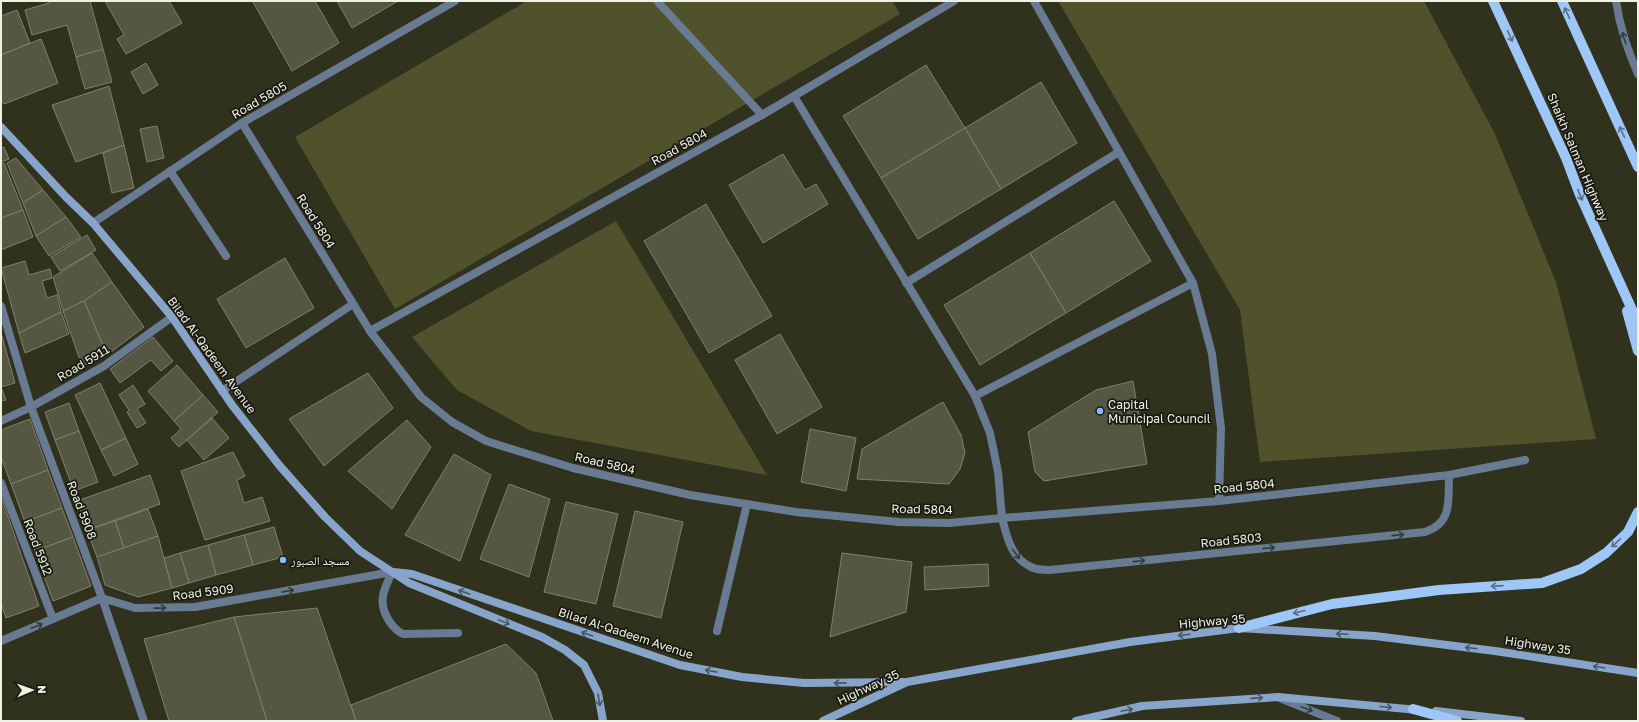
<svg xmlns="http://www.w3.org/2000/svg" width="1639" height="722" font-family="'Golos Text','Noto Naskh Arabic',sans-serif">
<rect width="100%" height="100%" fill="#31321e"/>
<g fill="#50522c">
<polygon points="527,1 892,1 900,14 395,309 295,137"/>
<polygon points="1058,1 1424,1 1495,134 1556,282 1596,439 1260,462 1240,310"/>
<polygon points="616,221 767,475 531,431 457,390 412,337"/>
</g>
<g fill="#565742" stroke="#7f816b">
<polygon points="49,1 90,1 103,49 76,57 67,25 32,35 25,10 49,3"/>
<polygon points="105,1 169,1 182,23 126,54 117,39 124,35"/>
<polygon points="254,1 315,1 339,43 292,71 253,2"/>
<polygon points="337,1 398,1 352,28"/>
<polygon points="17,10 30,43 1,55 1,16"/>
<polygon points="41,39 58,83 4,104 1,100 1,55"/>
<polygon points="103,49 112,82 85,89 76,57"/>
<polygon points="146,63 158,85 143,94 131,72"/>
<polygon points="926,65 965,128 881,178 843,116"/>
<polygon points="1041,82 1077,143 1001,189 965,128"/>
<polygon points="109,86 124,145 76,162 52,105"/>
<polygon points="157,126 164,158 147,162 140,129"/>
<polygon points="965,128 1001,189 918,239 881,178"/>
<polygon points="124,145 134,188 112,193 103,153"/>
<polygon points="4,147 9,159 1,162 1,148"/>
<polygon points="783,154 805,190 816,184 828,204 763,243 729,185"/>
<polygon points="16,158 43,190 23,203 7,163"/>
<polygon points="4,163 23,210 1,218 1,164"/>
<polygon points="43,190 66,217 36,236 23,203"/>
<polygon points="1114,201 1151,261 1066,313 1030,253"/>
<polygon points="706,204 772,316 709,353 644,241"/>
<polygon points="23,210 33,237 1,250 1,218"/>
<polygon points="66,217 81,237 49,256 36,236"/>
<polygon points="87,235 96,250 60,271 51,257"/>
<polygon points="92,253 112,282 84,301 63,311 53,277"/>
<polygon points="1030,253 1066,313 980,365 944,305"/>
<polygon points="285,258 314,308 246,348 217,299"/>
<polygon points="25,261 29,275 50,269 52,278 42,281 47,298 57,295 61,312 19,333 1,268"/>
<polygon points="112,282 144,327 107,355 84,301"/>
<polygon points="84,301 107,355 82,366 63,311"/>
<polygon points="61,312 69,334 25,353 19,333"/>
<polygon points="780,334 822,407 777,434 735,360"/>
<polygon points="2,336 15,383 1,387 1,336"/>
<polygon points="153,337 173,361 161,371 151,360 120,383 110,369"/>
<polygon points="177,365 203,395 174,421 148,391"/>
<polygon points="368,373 393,408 324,466 289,419"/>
<polygon points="1133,381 1147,464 1044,481 1035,472 1028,432 1096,390"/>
<polygon points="100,383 126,438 101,450 75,395"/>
<polygon points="133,385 145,404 137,409 146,423 137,428 127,412 129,410 119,395"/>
<polygon points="1,387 6,400 1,401"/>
<polygon points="203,395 218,412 179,447 171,438 181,429 174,421"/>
<polygon points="943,402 961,435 965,453 960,469 949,484 857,479 862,449"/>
<polygon points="69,403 79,431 55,440 45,412"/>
<polygon points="212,418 229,438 204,460 187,440"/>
<polygon points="30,419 48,470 11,484 1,457 1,430"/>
<polygon points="407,420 431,447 392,509 348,471"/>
<polygon points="810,429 856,438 846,491 801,482"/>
<polygon points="79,431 98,482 74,491 55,440"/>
<polygon points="126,438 138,464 114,476 101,450"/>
<polygon points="233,452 245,476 237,480 244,503 262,497 270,521 205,540 181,471"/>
<polygon points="454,454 491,475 460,561 405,535"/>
<polygon points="48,470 62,508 25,522 11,484"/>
<polygon points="150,475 160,504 87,530 77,501"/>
<polygon points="509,484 550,499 529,577 480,559"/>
<polygon points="1,496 39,606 6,618 1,603"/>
<polygon points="566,502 618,514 596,604 544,592"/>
<polygon points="62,508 73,537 35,551 25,522"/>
<polygon points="148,509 158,536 124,548 115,521"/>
<polygon points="635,511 683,522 661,618 613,606"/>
<polygon points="115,521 124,548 97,557 87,530"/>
<polygon points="274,527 283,557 253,565 244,535"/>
<polygon points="244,535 253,565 216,575 208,545"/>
<polygon points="158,536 172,588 138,597 105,585 97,557"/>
<polygon points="73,537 91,586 53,601 35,551"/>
<polygon points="208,545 216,575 189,583 180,553"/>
<polygon points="180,553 189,583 172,588 164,558"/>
<polygon points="842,553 912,562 906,612 830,637"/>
<polygon points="988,564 989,586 925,590 924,567"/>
<polygon points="317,608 356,721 267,721 234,617"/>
<polygon points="234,617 267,721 169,721 144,639"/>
<polygon points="506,644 536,673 553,721 356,721 351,705"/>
</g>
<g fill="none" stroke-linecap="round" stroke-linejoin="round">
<g stroke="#687b92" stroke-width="8">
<polyline points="657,1 762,115"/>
<path d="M 1616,1 C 1620,28 1627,48 1638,74"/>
<polyline points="170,171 226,256"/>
<polyline points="1,306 31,407 102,598"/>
<polyline points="222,391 353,304"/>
<polyline points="1,421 31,407 104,366 172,317"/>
<path d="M 1449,475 C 1448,500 1453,523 1425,532 L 1050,570 C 1044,570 1036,570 1031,567 C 1011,558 1007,537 1002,518 L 1219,501 L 1449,475 L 1525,460"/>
<polyline points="1,483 53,619"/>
<path d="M 392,572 C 389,580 384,588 383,596 C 380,610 391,628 403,634 L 458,633"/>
<polyline points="717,631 747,504"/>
</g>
<g stroke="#687b92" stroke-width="8">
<polyline points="1034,1 1193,283 1212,354 1221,428 1219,501"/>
<polyline points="242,123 370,331 421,397 452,422 486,441 573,468 690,495 796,512 899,522 949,523 1002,518 998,472 990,433 975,396 794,96"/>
<polyline points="93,223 242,123 455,1"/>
<polyline points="906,283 1119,152"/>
<polyline points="370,331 762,115 954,1"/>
<polyline points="975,396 1193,283"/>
<polyline points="102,598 144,721"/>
<polyline points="1,641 102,598 135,608 195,607 392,572"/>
<polyline points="1282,699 1337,721"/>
</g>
<g stroke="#87a5ca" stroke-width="8">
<polyline points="1,127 66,197 93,223 172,317 232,405 279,465 325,517 360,551 409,583 542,637 565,650 584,665 598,693 603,721"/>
<polyline points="393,572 412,574 680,665 742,677 804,683 903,682"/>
<polyline points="1436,711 1521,721"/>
<polyline points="823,721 907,682 1130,642 1239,628 1375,636 1495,651 1638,673"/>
<polyline points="1076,721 1142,706 1278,697 1418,710"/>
</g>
<g stroke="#9ec6f6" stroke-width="10">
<polyline points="1493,1 1566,158 1580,195 1638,323"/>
<polyline points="1562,1 1638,167"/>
<polyline points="1627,311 1638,351"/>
<polyline points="1239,628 1332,604 1439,590 1542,583 1581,569 1606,553 1628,532 1638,512"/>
<polyline points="1413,709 1457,721"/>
</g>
</g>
<defs><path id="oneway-shaft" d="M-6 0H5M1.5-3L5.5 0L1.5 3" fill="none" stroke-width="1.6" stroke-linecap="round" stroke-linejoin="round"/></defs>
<g stroke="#5b7083">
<use href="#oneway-shaft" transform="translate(1567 13) rotate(-115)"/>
<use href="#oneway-shaft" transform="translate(1510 36) rotate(66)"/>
<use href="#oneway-shaft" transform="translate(1622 132) rotate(-115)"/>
<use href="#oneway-shaft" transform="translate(1580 195) rotate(68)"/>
<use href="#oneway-shaft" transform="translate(1616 543) rotate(137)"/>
<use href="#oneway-shaft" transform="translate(1497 586) rotate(176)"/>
<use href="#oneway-shaft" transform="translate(1299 612) rotate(166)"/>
</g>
<g stroke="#343b3e">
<use href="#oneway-shaft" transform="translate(1624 38) rotate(-107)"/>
<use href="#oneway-shaft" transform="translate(1398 535) rotate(-6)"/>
<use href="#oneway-shaft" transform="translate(1269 548) rotate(-6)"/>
<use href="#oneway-shaft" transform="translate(1016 554) rotate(54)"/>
<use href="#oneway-shaft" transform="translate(1139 561) rotate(-6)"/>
<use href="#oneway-shaft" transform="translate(288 591) rotate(-10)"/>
<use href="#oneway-shaft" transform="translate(160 608) rotate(-1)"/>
<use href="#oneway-shaft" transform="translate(37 626) rotate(-22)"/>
<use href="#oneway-shaft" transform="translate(1307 709) rotate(22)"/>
</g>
<g stroke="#4a5864">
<use href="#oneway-shaft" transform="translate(464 592) rotate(-161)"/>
<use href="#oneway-shaft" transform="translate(504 622) rotate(22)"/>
<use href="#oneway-shaft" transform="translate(587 634) rotate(-161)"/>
<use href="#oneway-shaft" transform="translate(1342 634) rotate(-177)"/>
<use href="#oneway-shaft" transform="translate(1184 635) rotate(173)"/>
<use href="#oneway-shaft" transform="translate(1471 648) rotate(-173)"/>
<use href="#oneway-shaft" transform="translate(1599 667) rotate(-171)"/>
<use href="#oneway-shaft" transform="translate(711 671) rotate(-169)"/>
<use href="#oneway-shaft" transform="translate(840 683) rotate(179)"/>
<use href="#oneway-shaft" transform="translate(1257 698) rotate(-4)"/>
<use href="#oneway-shaft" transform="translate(599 700) rotate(80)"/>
<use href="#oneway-shaft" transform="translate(1386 707) rotate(5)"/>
<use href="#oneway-shaft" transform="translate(1127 710) rotate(-12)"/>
</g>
<g fill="#85bbfb" stroke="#181910" stroke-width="1.5">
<circle cx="1100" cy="411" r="4"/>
<circle cx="283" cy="560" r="4"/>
</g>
<g text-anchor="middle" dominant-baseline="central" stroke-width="3.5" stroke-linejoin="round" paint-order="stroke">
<g font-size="12" fill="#f0f1e5" stroke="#181910">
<text transform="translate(259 100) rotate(-30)">Road 5805</text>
<text transform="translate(679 147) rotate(-29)">Road 5804</text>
<text transform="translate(1578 157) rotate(67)">Shaikh Salman Highway</text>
<text transform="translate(316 221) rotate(58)">Road 5804</text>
<text transform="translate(212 355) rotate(54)">Bilad Al-Qadeem Avenue</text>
<text transform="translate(83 363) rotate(-31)">Road 5911</text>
<text transform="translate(605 463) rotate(13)">Road 5804</text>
<text transform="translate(1244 486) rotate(-6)">Road 5804</text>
<text transform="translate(922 509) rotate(1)">Road 5804</text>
<text transform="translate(82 510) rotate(69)">Road 5908</text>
<text transform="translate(1231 540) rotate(-6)">Road 5803</text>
<text transform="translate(38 547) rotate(69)">Road 5912</text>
<text transform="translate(203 592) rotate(-7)">Road 5909</text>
<text transform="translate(1212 621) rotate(-5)">Highway 35</text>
<text transform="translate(626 633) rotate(18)">Bilad Al-Qadeem Avenue</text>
<text transform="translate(1538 645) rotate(9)">Highway 35</text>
<text transform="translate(868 687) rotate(-25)">Highway 35</text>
</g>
<g font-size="12" fill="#f0f1e5" stroke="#181910" text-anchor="start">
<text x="1108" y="404">Capital<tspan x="1108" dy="14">Municipal Council</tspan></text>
<text x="291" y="560">مسجد الصبور</text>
</g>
</g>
<rect width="1639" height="722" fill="none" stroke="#f0f1e5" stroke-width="4"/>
<g transform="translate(32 690) rotate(88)" stroke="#181910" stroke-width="3" paint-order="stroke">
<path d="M0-3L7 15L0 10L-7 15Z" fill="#f0f1e5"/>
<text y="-6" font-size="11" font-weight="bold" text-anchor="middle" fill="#f0f1e5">N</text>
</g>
</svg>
